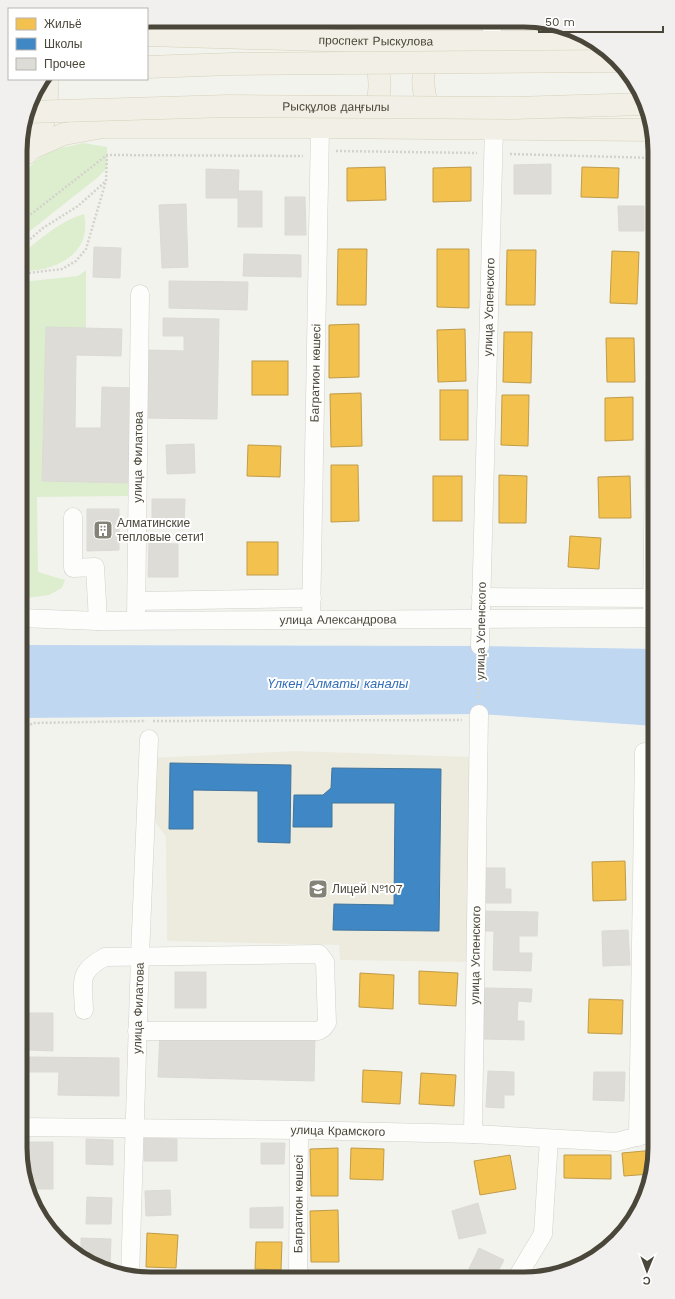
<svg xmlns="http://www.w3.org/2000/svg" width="675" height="1299" font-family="'Work Sans',sans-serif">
<rect width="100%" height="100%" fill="#f3f3ee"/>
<polygon fill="#edebde" points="294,751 470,757 470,962 340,960 339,945 167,941 166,837 155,822 153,758"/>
<g fill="#ddeecf">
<path d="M 84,143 L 107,147 L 107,168 L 97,178 L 21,238 C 21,227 18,188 22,180 C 34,153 58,148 84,143 Z"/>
<path d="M 84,214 C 93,254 55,272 21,271 L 22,254 C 41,238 60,221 84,214 Z"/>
<polygon points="86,270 86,328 46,327 42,481 132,483 128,496 37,497 38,572 65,580 62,588 49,595 21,599 21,282 78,276"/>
</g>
<polygon fill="#bfd7f0" points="21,645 480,646 655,649 655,726 479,714 20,718"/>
<g fill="#f2c14e" stroke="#c09c48">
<polygon points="385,167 386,200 347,201 347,168"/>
<polygon points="471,167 471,201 433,202 433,168"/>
<polygon points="582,167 619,168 618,198 581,197"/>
<polygon points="338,249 367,249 366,305 337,305"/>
<polygon points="437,249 469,249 469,308 437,307"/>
<polygon points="507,250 536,250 535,305 506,305"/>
<polygon points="612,251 639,252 637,304 610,303"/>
<polygon points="359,324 359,377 329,378 329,325"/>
<polygon points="465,329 466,381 438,382 437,330"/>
<polygon points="504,332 532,332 531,383 503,382"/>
<polygon points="606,338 634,338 635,382 607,382"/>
<rect x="252" y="361" width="36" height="34"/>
<rect x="440" y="390" width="28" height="50"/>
<polygon points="361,393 362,446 331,447 330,394"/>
<polygon points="502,395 529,395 528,446 501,445"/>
<polygon points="633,397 633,440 605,441 605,398"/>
<polygon points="248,445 281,446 280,477 247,476"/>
<polygon points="331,465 358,465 359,521 331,522"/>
<polygon points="499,475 527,476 526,523 499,523"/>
<rect x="433" y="476" width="29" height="45"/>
<polygon points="630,476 631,518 599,518 598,477"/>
<polygon points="570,536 601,538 599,569 568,567"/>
<rect x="247" y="542" width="31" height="33"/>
<polygon points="625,861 626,900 593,901 592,862"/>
<polygon points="419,971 458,973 456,1006 419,1004"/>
<polygon points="360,973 394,975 393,1009 359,1007"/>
<polygon points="589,999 623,1000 622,1034 588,1033"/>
<polygon points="363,1070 402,1072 400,1104 362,1102"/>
<polygon points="421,1073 456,1075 454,1106 419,1104"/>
<polygon points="338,1148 338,1196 311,1196 310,1149"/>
<polygon points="351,1148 384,1149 383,1180 350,1179"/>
<polygon points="655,1150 651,1174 624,1176 622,1153"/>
<polygon points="510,1155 516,1189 480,1195 474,1161"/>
<polygon points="564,1155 611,1155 611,1179 564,1178"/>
<polygon points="338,1210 339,1262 311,1262 310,1211"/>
<polygon points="147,1233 178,1235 176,1268 146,1267"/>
<polygon points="256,1242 282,1242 281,1270 255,1269"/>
</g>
<g fill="#3f88c5" stroke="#42749b">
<polygon points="170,763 291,765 290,843 258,842 258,791 193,790 193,829 169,829"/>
<polygon points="332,768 441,769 439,931 333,930 334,904 394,905 395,803 332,803 332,827 293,827 294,795 323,795 331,788"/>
</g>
<g fill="#dddcd6" stroke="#dbdad4">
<polygon points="551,164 551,194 514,194 514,165"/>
<polygon points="206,169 239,170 238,198 206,198"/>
<rect x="238" y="191" width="24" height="36"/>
<polygon points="285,197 305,197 306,235 285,235"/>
<polygon points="186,204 188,267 162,268 159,205"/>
<polygon points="618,206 644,206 644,231 619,231"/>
<polygon points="94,247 121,248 120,278 93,277"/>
<polygon points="244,254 301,255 301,277 243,276"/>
<polygon points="169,281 248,282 247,310 169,308"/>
<polygon points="163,318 219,319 217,419 146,418 147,350 184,351 184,336 163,336"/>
<polygon points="46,327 122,329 121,356 76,355 75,428 101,428 102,387 134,388 132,483 42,481"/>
<polygon points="194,444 195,473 167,474 166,445"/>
<polygon points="152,499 185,499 184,528 152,528"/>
<polygon points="87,509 119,509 119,550 87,551"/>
<polygon points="149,543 178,544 178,577 148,577"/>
<polygon points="652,847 655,847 655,946 651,946"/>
<polygon points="480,868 505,868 505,889 511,889 511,903 480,903"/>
<polygon points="481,911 538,912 537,936 519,936 519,953 532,953 531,971 493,970 494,931 485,931 485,922 481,922"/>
<polygon points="628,930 630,965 603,966 602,931"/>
<rect x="175" y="972" width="31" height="36"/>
<polygon points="654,973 655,973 655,1002 652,1002"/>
<polygon points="485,988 532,989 531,1002 518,1001 517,1021 524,1021 524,1040 483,1039"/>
<polygon points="20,990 28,990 28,1013 53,1013 53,1051 29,1050 29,1033 20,1033"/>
<polygon points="160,1032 315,1036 314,1081 158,1077"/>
<polygon points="29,1057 119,1058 119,1096 58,1095 59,1072 29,1072"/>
<polygon points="488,1071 514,1072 514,1095 504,1095 504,1108 486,1107"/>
<polygon points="594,1072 625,1072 624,1101 593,1100"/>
<polygon points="655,1074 655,1093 648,1078"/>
<polygon points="144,1138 177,1139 177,1161 144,1161"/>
<polygon points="86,1139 113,1140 113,1165 86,1164"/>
<polygon points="20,1142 53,1142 53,1189 27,1189"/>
<polygon points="261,1143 285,1143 284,1164 261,1164"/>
<polygon points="170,1190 171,1215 146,1216 145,1191"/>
<polygon points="87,1197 112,1198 111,1224 86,1224"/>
<polygon points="478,1203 486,1233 459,1239 452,1211"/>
<polygon points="283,1207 283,1228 250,1228 250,1208"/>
<polygon points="81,1238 111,1239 110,1266 96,1266 89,1262 89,1250 81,1250"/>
<polygon points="479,1248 504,1260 494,1279 480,1279 467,1273"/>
</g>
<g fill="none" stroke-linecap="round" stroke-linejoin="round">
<defs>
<g id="minor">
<polyline points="322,39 322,21"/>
<polyline points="492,42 492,22"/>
<polyline points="73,517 73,568 95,567 98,621"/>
<polyline points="481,597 655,598"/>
<polyline points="137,601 312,598"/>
<path id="s1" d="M 21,618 L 98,621 L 655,618"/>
<polyline points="652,618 655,383"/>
<path id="s2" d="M 136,620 L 140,294"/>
<path id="s3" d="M 311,620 L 320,127"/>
<path id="s4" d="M 480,646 L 494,128"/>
<path d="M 84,1010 C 83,981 77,972 105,957 L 319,954 L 325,962 L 327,1023 L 323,1028 L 318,1031 L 137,1031"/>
<path id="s5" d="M 20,1127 L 299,1130 L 473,1134 L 616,1142 L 655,1132"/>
<path id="s6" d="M 473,1134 L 479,714"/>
<polyline points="638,1137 644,752"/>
<path id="s7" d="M 130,1277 L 140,956 L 149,739"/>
<path id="s8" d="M 298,1278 L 299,1130"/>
<polyline points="516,1279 543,1234 549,1139"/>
</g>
<g id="major">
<path id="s9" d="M 147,35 L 354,41 L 509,42 L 586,41"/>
<path d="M 437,47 C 416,65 421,104 439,123"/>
<path d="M 365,48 C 385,66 384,104 365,122"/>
<polyline points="30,149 64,134 103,127 320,127 651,130"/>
<path d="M 27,153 C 46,130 48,107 47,79"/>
</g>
</defs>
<use href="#minor" stroke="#d1d0cb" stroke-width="19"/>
<use href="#major" stroke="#d5d1bb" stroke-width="23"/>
<g stroke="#d3d2cc" stroke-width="2.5" stroke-dasharray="2 2" stroke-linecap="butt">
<polyline points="336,151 477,153"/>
<polyline points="510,154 655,158"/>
<polyline points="21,222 107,155 303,156"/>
<polyline points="21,247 43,228 78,206 106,181"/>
<polyline points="21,274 62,269 76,261 86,249 106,181 107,156"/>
<polyline points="479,698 480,663"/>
<polyline points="153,721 462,720"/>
<polyline points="20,731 33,723 146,721"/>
</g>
<use href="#minor" stroke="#fdfdfc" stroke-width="18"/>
<use href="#major" stroke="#f2f0e6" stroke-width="22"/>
<defs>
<g id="major-bridge">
<polyline points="147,67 232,64 616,61"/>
<path id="s10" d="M 28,112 L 228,106 L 514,108 L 644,104"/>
</g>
</defs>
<use href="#major-bridge" stroke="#d5d1bb" stroke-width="23" stroke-linecap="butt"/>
<use href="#major-bridge" stroke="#f2f0e6" stroke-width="22"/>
</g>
<defs>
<symbol id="building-square" viewBox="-11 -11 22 22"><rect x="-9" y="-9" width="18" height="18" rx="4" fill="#858378" stroke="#fff"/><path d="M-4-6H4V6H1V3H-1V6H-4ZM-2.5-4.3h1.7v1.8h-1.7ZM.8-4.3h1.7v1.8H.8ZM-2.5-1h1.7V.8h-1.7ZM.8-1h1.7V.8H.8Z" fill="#fff"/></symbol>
<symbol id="school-square" viewBox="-11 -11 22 22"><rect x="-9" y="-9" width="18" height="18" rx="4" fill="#858378" stroke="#fff"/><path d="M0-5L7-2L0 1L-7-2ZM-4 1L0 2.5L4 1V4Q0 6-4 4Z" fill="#fff"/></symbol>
</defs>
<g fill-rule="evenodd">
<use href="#building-square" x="92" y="519" width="22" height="22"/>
<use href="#school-square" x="307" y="878" width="22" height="22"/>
</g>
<g text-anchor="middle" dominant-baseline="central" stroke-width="4" stroke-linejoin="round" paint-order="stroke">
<g font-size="12" fill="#4a4639" stroke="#fff">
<text stroke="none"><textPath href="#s9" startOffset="229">проспект Рыскулова</textPath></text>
<text stroke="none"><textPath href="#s10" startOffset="308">Рысқұлов даңғылы</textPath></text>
<text stroke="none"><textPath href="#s4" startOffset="339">улица Успенского</textPath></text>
<text stroke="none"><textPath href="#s3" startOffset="247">Багратион көшесі</textPath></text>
<text stroke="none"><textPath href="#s2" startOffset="163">улица Филатова</textPath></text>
<text stroke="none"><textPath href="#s1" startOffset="317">улица Александрова</textPath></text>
<text transform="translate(481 631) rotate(-89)">улица Успенского</text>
<text stroke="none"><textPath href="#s6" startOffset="179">улица Успенского</textPath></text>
<text stroke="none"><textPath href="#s7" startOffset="269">улица Филатова</textPath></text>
<text stroke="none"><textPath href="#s5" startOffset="318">улица Крамского</textPath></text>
<text stroke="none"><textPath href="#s8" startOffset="74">Багратион көшесі</textPath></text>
</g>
<g font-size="12" fill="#4a4639" stroke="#fff" text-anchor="start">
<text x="117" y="523">Алматинские<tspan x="117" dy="14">тепловые сети1</tspan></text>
<text x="332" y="889">Лицей №107</text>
</g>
<g font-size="13" font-style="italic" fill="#316eb7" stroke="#fff">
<text x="338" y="683">Үлкен Алматы каналы</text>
</g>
</g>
<path d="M0 0H675V1299H0ZM151 27H524A124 124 0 0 1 648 151V1148A124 124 0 0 1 524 1272H151A124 124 0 0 1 27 1148V151A124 124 0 0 1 151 27Z" fill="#f1f0ef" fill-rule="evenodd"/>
<path fill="none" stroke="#4a4639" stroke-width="5" d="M151 27H524A124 124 0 0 1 648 151V1148A124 124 0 0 1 524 1272H151A124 124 0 0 1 27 1148V151A124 124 0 0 1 151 27Z"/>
<rect x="8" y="8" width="140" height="72" fill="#ffffff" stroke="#b7b5b0"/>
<rect x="16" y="18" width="20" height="12" fill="#f2c14e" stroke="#b7b5b0"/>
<text x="44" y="28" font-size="12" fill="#4a4639">Жильё</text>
<rect x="16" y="38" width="20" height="12" fill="#3f88c5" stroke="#b7b5b0"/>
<text x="44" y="48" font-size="12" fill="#4a4639">Школы</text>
<rect x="16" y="58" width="20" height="12" fill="#dddcd6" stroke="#b7b5b0"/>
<text x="44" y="68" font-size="12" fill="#4a4639">Прочее</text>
<g transform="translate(647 1271) rotate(181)" stroke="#ffffff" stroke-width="3" paint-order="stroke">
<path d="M0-3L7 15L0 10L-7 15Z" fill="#4a4639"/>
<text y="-6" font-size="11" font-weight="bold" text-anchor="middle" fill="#4a4639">С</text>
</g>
<path d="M539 26v6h124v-6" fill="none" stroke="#4a4639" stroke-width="2"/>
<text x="545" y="26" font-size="12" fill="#4a4639" stroke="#ffffff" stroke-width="3" paint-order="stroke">50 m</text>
</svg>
